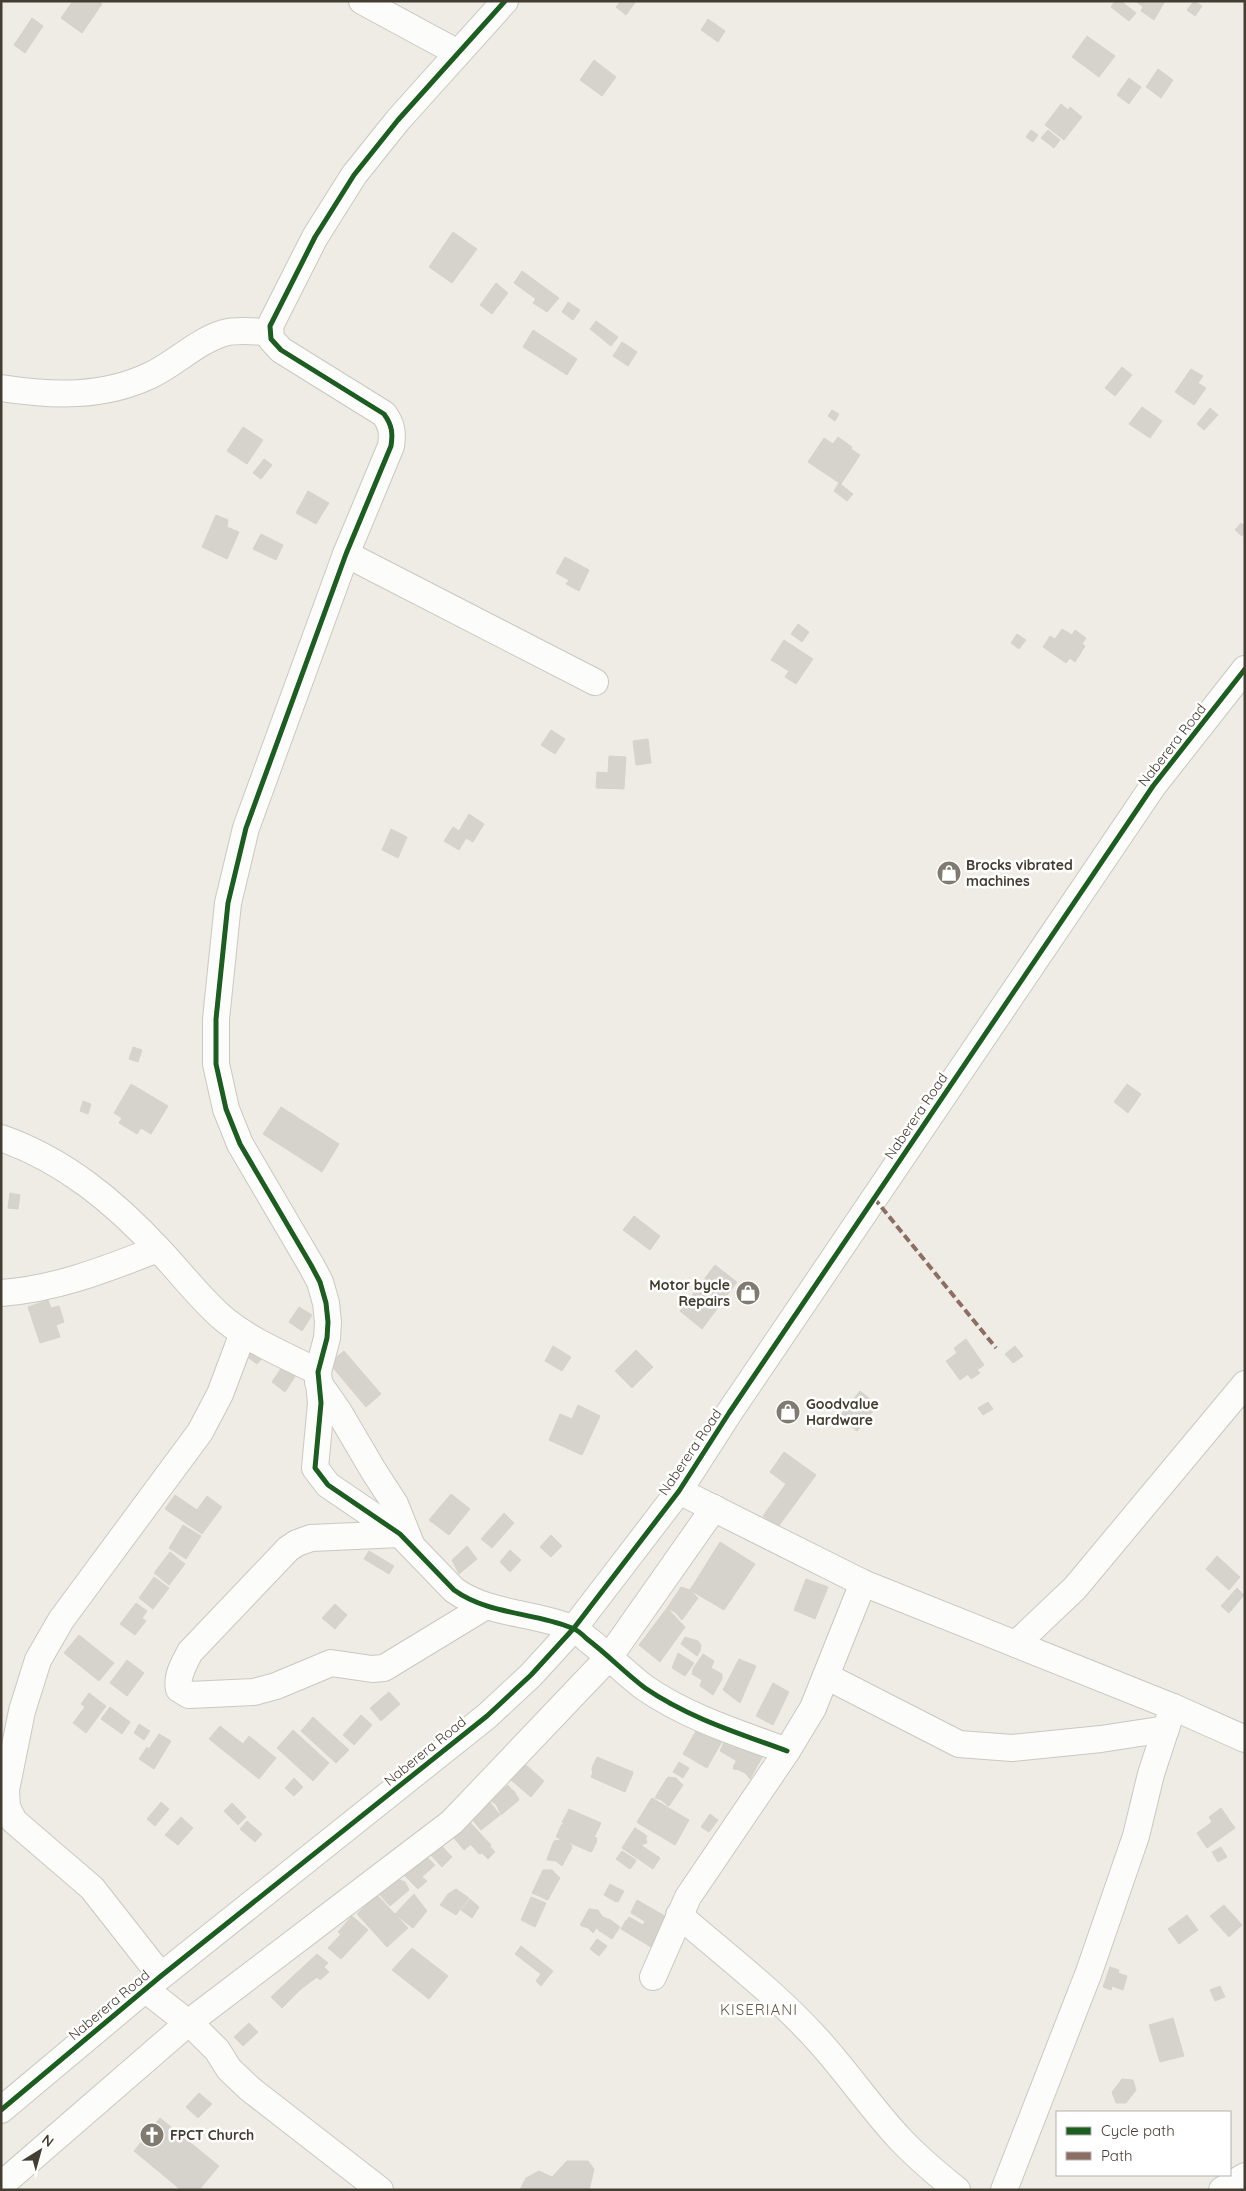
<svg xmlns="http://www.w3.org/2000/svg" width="1246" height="2191" font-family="Quicksand,sans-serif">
<rect width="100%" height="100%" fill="#eeece5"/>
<g fill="#d6d3cc" stroke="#d6d3cb">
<polygon points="73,1 98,1 102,4 82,33 61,18"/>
<polygon points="621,1 636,1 626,15 616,7"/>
<polygon points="1115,1 1121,1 1136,13 1129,21 1111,7"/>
<polygon points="1136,1 1165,1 1154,20 1141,11 1143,7"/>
<polygon points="1194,1 1202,6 1195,16 1187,10"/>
<polygon points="32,18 43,26 25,53 14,45"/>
<polygon points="708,19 725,31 718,42 701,30"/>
<polygon points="1087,36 1115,56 1099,77 1072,57"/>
<polygon points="594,60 616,77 602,96 580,80"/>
<polygon points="1158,69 1173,80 1161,98 1146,87"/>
<polygon points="1129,78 1141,87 1129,104 1117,95"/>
<polygon points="1061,104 1068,110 1070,107 1082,117 1064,140 1045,125"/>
<polygon points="1031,130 1038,135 1033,142 1026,137"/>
<polygon points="1048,130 1060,140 1054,148 1041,138"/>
<polygon points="453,232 477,249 452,283 429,267"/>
<polygon points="522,271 559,298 547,312 533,303 536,299 514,283"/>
<polygon points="496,283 508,293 492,314 480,305"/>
<polygon points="568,302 580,310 573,320 562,312"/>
<polygon points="596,321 618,337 611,346 590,329"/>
<polygon points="533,330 577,359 567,375 523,347"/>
<polygon points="622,342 637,352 628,366 613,356"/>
<polygon points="1122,367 1132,375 1115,396 1105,388"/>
<polygon points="1191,369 1203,376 1198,383 1206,388 1194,405 1175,392"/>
<polygon points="1142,407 1162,421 1150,438 1129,424"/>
<polygon points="1210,408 1218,415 1204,430 1197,424"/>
<polygon points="832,410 839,414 835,421 828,416"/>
<polygon points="243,427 263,440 247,464 227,451"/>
<polygon points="838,437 852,447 851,449 860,455 841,484 808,462 824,438 833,444"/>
<polygon points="264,459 272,465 261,479 253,473"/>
<polygon points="839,483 853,494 847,501 834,491"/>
<polygon points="308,491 329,503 316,524 296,513"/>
<polygon points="216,515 228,520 227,527 239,532 227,559 202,547"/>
<polygon points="1241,523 1243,525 1245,523 1245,533 1242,536 1235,530"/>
<polygon points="261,534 283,545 276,560 253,549"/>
<polygon points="565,557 589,570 579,591 566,584 569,580 556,573"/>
<polygon points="798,624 809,632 802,642 791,634"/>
<polygon points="1062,629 1072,635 1075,630 1086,638 1082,644 1085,646 1075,662 1070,658 1066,663 1043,647 1050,636 1055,639"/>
<polygon points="1017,634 1026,640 1019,649 1011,643"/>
<polygon points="784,640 813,659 796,684 785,677 789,671 771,660"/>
<polygon points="551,730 565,739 555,754 541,745"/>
<polygon points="648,739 651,763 636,765 633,741"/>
<polygon points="609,756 626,757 624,789 596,788 597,772 608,773"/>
<polygon points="469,814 484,824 473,842 466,838 459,850 444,841 453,827 459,831"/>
<polygon points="391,829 407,837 398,858 382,850"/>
<polygon points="133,1047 142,1050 138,1062 129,1059"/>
<polygon points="131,1084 168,1106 151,1134 141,1128 137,1134 119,1123 122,1118 114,1113"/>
<polygon points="1127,1084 1141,1094 1128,1113 1114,1102"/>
<polygon points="83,1101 91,1104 88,1114 80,1111"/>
<polygon points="281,1107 339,1144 322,1172 263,1134"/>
<polygon points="10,1193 20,1195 18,1209 8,1208"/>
<polygon points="634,1216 660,1236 650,1250 623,1230"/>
<polygon points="715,1265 737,1282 702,1329 680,1311"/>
<polygon points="48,1300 51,1308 59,1306 64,1322 56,1325 60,1337 40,1343 28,1307"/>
<polygon points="299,1307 312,1315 302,1331 289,1322"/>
<polygon points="966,1339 984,1365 977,1370 980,1373 971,1379 968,1374 960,1380 946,1361 957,1353 954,1348"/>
<polygon points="553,1346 571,1357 562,1371 545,1361"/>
<polygon points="1015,1346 1023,1356 1013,1363 1005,1354"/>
<polygon points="254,1348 264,1356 257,1364 247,1357"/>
<polygon points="636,1350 653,1367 632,1388 615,1371"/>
<polygon points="344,1351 381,1394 366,1407 329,1363"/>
<polygon points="288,1358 301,1367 285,1392 272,1382"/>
<polygon points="860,1391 878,1405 857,1431 839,1417"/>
<polygon points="988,1402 993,1409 983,1415 978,1408"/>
<polygon points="578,1405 600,1416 582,1455 549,1440 560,1414 572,1419"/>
<polygon points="784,1452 816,1475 778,1527 763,1516 786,1484 770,1472"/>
<polygon points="451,1494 470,1509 449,1535 429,1520"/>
<polygon points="175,1495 197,1510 207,1496 222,1507 202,1534 165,1509"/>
<polygon points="504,1513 514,1523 492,1548 481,1539"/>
<polygon points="183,1525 201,1536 186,1559 169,1548"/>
<polygon points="551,1535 562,1546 551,1557 540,1547"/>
<polygon points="720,1542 755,1564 724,1610 690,1590"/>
<polygon points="467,1546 477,1559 459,1574 452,1560"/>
<polygon points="510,1550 521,1560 510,1572 500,1562"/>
<polygon points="369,1551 394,1566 389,1574 364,1559"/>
<polygon points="170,1552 185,1564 169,1585 154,1573"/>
<polygon points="1217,1556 1240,1577 1229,1590 1206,1569"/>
<polygon points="154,1577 169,1588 153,1609 139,1598"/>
<polygon points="806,1579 828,1587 815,1619 794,1610"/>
<polygon points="681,1587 690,1590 698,1598 682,1620 675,1612 667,1608"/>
<polygon points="1237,1588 1244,1595 1229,1613 1221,1606"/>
<polygon points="136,1603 147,1611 142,1618 146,1621 135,1635 120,1624"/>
<polygon points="335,1604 347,1615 335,1629 322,1618"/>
<polygon points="667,1608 685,1627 660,1662 639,1645"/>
<polygon points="79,1635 114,1663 99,1681 64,1653"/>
<polygon points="685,1637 698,1641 701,1645 700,1651 697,1656 681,1644"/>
<polygon points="678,1653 694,1663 685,1676 672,1668"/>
<polygon points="703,1654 714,1661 711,1668 722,1674 722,1679 713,1695 700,1686 702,1680 692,1674 693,1669"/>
<polygon points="739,1659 756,1666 740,1703 723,1690"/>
<polygon points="127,1660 144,1673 127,1696 110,1683"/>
<polygon points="773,1683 789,1692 773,1725 756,1716"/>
<polygon points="389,1692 400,1704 381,1721 370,1708"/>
<polygon points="89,1693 106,1706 86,1733 73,1723 85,1707 81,1704"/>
<polygon points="110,1707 130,1722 122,1734 101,1719"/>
<polygon points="361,1715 372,1725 354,1745 343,1735"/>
<polygon points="313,1717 349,1750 336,1763 301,1731"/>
<polygon points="701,1722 725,1736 707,1768 683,1754"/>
<polygon points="139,1724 150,1731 144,1740 134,1733"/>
<polygon points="220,1726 243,1744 249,1736 276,1758 259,1779 209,1739"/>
<polygon points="293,1730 329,1763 313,1781 277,1748"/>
<polygon points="730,1733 765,1752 750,1779 743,1770 733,1769 737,1761 720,1751"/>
<polygon points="159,1734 171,1741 154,1769 139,1759 147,1747 149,1749"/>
<polygon points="724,1741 765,1752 751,1776 733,1767 737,1760 721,1750"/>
<polygon points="597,1757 633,1773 625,1792 593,1778 592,1768"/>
<polygon points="599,1758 633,1772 625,1791 591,1777"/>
<polygon points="679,1762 689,1768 683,1778 673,1772"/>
<polygon points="525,1764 544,1781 531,1797 511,1780"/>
<polygon points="668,1777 676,1778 683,1785 669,1806 656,1796"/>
<polygon points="294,1778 303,1787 294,1796 285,1788"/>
<polygon points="667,1778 676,1779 681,1785 668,1806 662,1800 655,1798"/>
<polygon points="508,1785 519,1799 501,1814 496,1804 490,1800"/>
<polygon points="507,1787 514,1791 519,1800 501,1815 497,1805 490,1800"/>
<polygon points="652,1798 689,1820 675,1845 638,1823"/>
<polygon points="651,1799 688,1821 674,1844 637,1822"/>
<polygon points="489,1801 500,1815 481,1830 470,1817"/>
<polygon points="161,1802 169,1809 155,1826 147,1819"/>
<polygon points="486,1802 498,1815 482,1829 470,1815"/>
<polygon points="232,1803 246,1817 238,1825 224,1811"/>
<polygon points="1221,1808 1235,1828 1207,1848 1197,1833 1212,1822 1209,1817"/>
<polygon points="569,1809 601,1823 594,1837 597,1838 591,1852 556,1837 562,1824 566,1825 563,1823"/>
<polygon points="569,1810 600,1825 593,1839 597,1841 592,1851 558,1836 562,1826 566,1828 568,1825 562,1822"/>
<polygon points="710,1814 718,1820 709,1832 701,1827"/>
<polygon points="181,1817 193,1828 178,1845 165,1835"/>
<polygon points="465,1817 491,1845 488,1847 493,1854 488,1859 482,1853 480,1854 470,1844 465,1849 449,1832"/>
<polygon points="465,1818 495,1852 488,1858 482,1852 479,1854 471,1844 464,1850 449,1832"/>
<polygon points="247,1821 262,1834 255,1842 240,1829"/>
<polygon points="635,1828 645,1835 647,1843 639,1845 660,1858 653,1868 622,1848"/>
<polygon points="635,1828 647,1836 642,1846 660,1858 653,1869 622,1848"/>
<polygon points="565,1839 572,1846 562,1866 555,1860 547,1859 554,1841"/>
<polygon points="565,1841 572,1848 562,1865 556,1861 547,1860 555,1842"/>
<polygon points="438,1842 452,1857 442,1867 428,1852"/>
<polygon points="1221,1847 1227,1857 1218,1862 1212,1852"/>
<polygon points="622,1851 636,1860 630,1869 616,1859"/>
<polygon points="622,1852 636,1861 630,1869 617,1859"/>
<polygon points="425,1855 435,1865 422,1877 427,1881 418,1889 404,1875"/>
<polygon points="543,1870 552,1870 559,1878 548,1900 532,1893"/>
<polygon points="545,1870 552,1871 560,1878 547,1900 534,1893"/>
<polygon points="397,1879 405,1882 409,1890 390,1906 380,1895"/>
<polygon points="610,1884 622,1891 616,1902 604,1895"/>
<polygon points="611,1885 624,1891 618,1902 606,1894"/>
<polygon points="456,1889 469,1898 456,1915 440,1905 448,1894"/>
<polygon points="414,1894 427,1911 413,1928 395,1914"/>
<polygon points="377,1895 408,1928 387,1947 357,1914"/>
<polygon points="531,1897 546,1903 535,1927 521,1920"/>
<polygon points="470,1899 479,1907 472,1918 461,1910"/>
<polygon points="637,1900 670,1919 651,1947 621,1929 626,1920 646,1932 654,1919 645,1921 631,1912"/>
<polygon points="637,1903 666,1919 651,1945 622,1929 629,1917 643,1925 645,1921 631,1913"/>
<polygon points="1224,1905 1242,1925 1229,1937 1210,1916"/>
<polygon points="589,1909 598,1910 603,1918 593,1933 588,1928 580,1925"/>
<polygon points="590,1909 598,1911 603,1917 593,1932 589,1927 581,1926"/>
<polygon points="1187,1915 1198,1930 1179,1944 1168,1929"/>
<polygon points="352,1916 368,1930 341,1959 328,1948 341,1934 338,1932"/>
<polygon points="604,1917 618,1926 611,1937 597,1928"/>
<polygon points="609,1919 620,1927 612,1939 598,1930 602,1921"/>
<polygon points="597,1939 607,1946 599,1956 590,1949"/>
<polygon points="521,1946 553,1971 541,1986 536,1981 541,1974 515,1954"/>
<polygon points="412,1948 448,1976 429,1999 392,1970"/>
<polygon points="317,1954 328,1963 324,1967 329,1972 320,1980 317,1977 301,1989 290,1979"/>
<polygon points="1110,1967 1119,1970 1118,1973 1127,1976 1123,1990 1112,1986 1111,1990 1103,1987"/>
<polygon points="290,1979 301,1989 282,2008 271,1997"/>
<polygon points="1220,1986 1225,1997 1215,2001 1210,1990"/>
<polygon points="1173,2018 1184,2056 1160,2062 1149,2025"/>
<polygon points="249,2023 258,2032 243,2046 234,2037"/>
<polygon points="1122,2079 1133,2080 1136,2090 1126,2103 1116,2103 1112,2092"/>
<polygon points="199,2093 212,2104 198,2118 186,2107"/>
<polygon points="160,2118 219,2166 199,2190 181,2190 134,2151"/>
<polygon points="567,2161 588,2161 594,2169 589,2190 520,2190 526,2178 539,2171 552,2177"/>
</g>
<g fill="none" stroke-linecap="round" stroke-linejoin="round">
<defs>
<g id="minor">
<polyline points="362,1 458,53"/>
<path d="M 505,1 L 398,120 L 354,175 L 315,237 L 270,326 L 271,339 L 281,350 L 384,414 C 392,425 393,433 391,446 L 346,554 L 246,828 L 228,903 L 216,1019 L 216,1064 L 226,1109 L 240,1144 L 311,1265 L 320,1282 L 326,1303 L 328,1322 L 327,1338 L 318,1372 L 321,1403 L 315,1468 L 328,1485 L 400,1534 L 454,1590 C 489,1615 533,1612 572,1628 C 578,1630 583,1635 587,1639 C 607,1654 625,1673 645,1688 C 689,1718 738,1733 787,1751"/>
<path d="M 1,388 C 53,396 103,398 151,375 C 176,363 197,341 224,333 C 239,329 255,332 270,332"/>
<polyline points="346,554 595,682"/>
<path d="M 1,1138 C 64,1160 115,1202 160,1251 C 182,1274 201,1300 225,1320 C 252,1342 287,1356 318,1372"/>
<path d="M 1,1293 C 57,1289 106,1269 158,1249"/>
<polyline points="318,1382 339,1412 373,1470 395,1504 411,1544"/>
<polyline points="679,1491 863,1583 1173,1707 1245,1739"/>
<path d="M 400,1534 L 311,1538 L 297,1543 L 288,1549 L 190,1652 C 184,1663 176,1677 179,1689 L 189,1695 L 254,1692 L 276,1686 L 331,1663 L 372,1669 L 384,1668 L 486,1606"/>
<polyline points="1016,1644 1075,1588 1245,1384"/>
<polyline points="826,1676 959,1744 1012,1748 1101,1739 1166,1729"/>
<path d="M 679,1915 C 725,1955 774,1992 815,2037 C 845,2069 870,2107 900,2139 C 918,2158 937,2174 957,2190"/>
<polyline points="161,1976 92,1888 14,1821 7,1807 6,1790 22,1711 38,1660 61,1620 200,1432 220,1394 243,1333"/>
<polyline points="653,1977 688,1897 787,1751 813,1708 863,1583"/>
<polyline points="145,1989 197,2030 217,2050 229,2069 250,2089 380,2190"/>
<polyline points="1,2110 161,1976 487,1716 531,1675 574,1628 679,1491 729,1413 1153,786 1245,669"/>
<polyline points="1,2185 188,2023 452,1822 610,1656 714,1508"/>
<polyline points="1004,2190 1089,1972 1136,1836 1151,1774 1173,1707"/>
<polyline points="1222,2190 1245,2176"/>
</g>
</defs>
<use href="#minor" stroke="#cac8c1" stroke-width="28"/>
<use href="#minor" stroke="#fcfcfb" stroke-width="26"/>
<polyline stroke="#8d6e63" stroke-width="4" stroke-dasharray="8 4" stroke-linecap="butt" points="874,1198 996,1348"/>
<defs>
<g id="cycleway">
<path d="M 505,1 L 398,120 L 354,175 L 315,237 L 270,326 L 271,339 L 281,350 L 384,414 C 392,425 393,433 391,446 L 346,554 L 246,828 L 228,903 L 216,1019 L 216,1064 L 226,1109 L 240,1144 L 311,1265 L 320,1282 L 326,1303 L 328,1322 L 327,1338 L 318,1372 L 321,1403 L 315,1468 L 328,1485 L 400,1534 L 454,1590 C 489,1615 533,1612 572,1628 C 578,1630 583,1635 587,1639 C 607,1654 625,1673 645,1688 C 689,1718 738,1733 787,1751"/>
<polyline points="1,2110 161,1976 487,1716 531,1675 574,1628 679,1491 729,1413 1153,786 1245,669"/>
</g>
</defs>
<use href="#cycleway" stroke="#fff" stroke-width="8"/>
<use href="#cycleway" stroke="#1b5e20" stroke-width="5"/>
</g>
<defs>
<symbol id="shop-disc" viewBox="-11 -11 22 22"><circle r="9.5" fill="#807a71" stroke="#fff"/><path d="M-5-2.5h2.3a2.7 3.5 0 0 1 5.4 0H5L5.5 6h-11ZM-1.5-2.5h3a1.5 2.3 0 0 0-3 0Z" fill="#fff"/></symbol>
<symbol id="church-disc" viewBox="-11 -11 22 22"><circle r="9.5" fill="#807a71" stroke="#fff"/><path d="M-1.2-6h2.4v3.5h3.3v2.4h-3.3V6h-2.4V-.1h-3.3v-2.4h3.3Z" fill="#fff"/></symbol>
</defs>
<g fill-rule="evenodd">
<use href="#shop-disc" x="935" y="859" width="28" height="28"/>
<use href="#shop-disc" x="734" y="1279" width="28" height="28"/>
<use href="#shop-disc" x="774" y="1398" width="28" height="28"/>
<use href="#church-disc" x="138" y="2121" width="28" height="28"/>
</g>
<g text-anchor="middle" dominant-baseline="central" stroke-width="5" stroke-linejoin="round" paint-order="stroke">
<g font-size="14" fill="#443d32" stroke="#fff">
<text transform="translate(1172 745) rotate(-52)">Naberera Road</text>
<text transform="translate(916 1116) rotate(-56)">Naberera Road</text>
<text transform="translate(690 1452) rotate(-56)">Naberera Road</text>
<text transform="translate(425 1751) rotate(-39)">Naberera Road</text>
<text transform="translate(109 2005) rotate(-40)">Naberera Road</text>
</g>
<g font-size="14" font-weight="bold" fill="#443d32" stroke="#fff" text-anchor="start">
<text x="966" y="865">Brocks vibrated<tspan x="966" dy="16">machines</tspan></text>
<text x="730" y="1285" text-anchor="end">Motor bycle<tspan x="730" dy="16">Repairs</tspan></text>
<text x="806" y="1404">Goodvalue<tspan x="806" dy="16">Hardware</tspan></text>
<text x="170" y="2135">FPCT Church</text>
</g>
<g font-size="15" letter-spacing="1" fill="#685b48" stroke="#fff">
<text x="759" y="2009">KISERIANI</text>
</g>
</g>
<rect width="1246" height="2191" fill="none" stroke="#443d32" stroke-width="5"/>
<rect x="1056" y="2111" width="175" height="65" fill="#ffffff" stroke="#b4b1ad"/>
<rect x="1066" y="2127" width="25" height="8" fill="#1b5e20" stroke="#b4b1ad"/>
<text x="1101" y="2136" font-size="15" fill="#443d32">Cycle path</text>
<rect x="1066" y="2152" width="25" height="8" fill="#8d6e63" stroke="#b4b1ad"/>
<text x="1101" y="2161" font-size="15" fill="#443d32">Path</text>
<g transform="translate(40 2151) rotate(37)" stroke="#ffffff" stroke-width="4" paint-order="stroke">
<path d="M0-4L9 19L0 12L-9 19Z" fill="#443d32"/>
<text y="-8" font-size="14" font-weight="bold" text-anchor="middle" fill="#443d32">N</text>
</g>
</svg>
